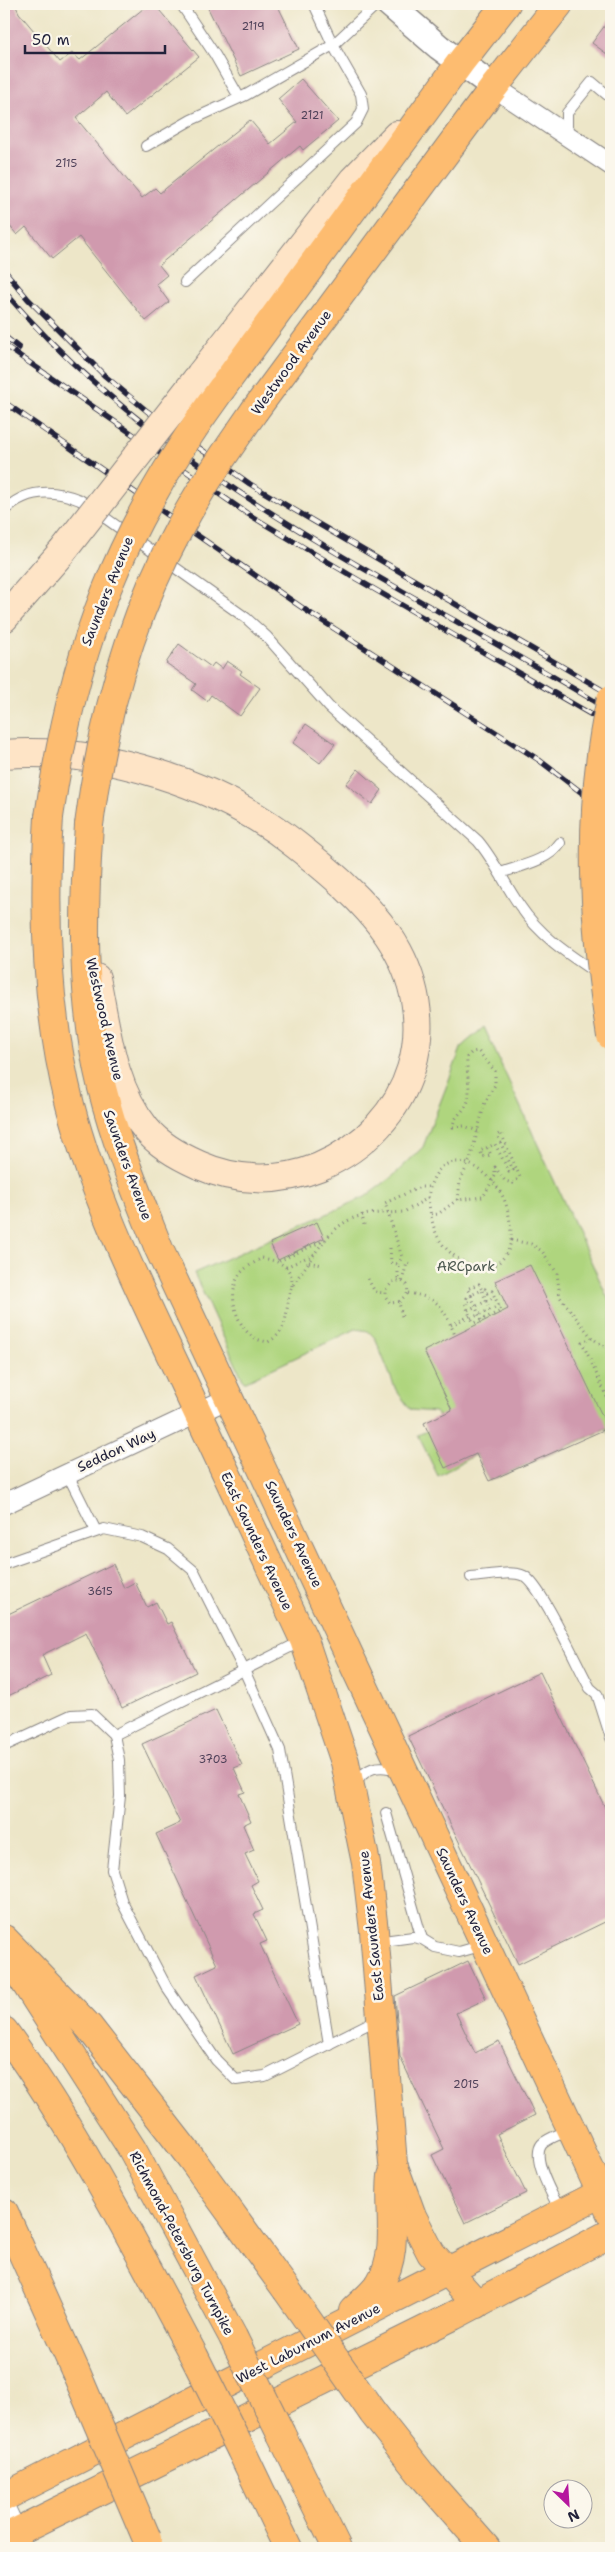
<svg xmlns="http://www.w3.org/2000/svg" width="615" height="2552" font-family="'Shantell Sans',sans-serif">
<rect width="100%" height="100%" fill="#fbf7ec"/>
<filter id="ink" filterUnits="userSpaceOnUse"><feTurbulence type="fractalNoise" baseFrequency=".02" numOctaves="2"/><feDisplacementMap in="SourceGraphic" scale="10" xChannelSelector="R" yChannelSelector="G"/><feConvolveMatrix kernelMatrix="1 2 1 2 8 2 1 2 1" color-interpolation-filters="sRGB"/></filter>
<filter id="wash" filterUnits="userSpaceOnUse"><feTurbulence type="fractalNoise" baseFrequency=".0096" numOctaves="4" result="noise"/><feDisplacementMap in="SourceGraphic" scale="20" xChannelSelector="R" yChannelSelector="G"/><feGaussianBlur stdDeviation="1.12" result="paint"/><feColorMatrix in="noise" values="0 0 0 0 0 0 0 0 0 0 0 0 0 0 0 0 0 1.4 0 .05"/><feComposite in="paint" operator="in"/></filter>
<g filter="url(#wash)">
<rect width="100%" height="100%" fill="#ede6c8"/>
<polygon fill="#afd57e" stroke="#687c5c" points="484,1027 611,1305 611,1437 607,1429 489,1481 476,1454 438,1476 418,1435 444,1423 435,1412 411,1410 396,1390 375,1338 368,1331 356,1329 244,1382 194,1273 365,1197 393,1176 423,1147 462,1046"/>
<g id="blocks">
<g fill="#d09aae">
<polygon points="4,4 15,4 19,13 60,62 72,53 80,60 149,4 154,4 199,57 125,117 106,92 76,118 142,198 155,188 160,193 250,120 270,144 297,122 278,99 301,79 338,121 303,150 300,146 159,265 167,275 156,284 169,302 146,321 79,237 52,259 26,227 17,235 4,219"/>
<polygon points="206,4 277,4 299,49 241,76"/>
<polygon points="611,17 611,57 592,43"/>
<polygon points="179,644 211,667 214,663 222,669 227,661 242,671 240,674 260,688 240,716 211,695 207,701 192,690 196,684 166,663"/>
<polygon points="306,724 335,744 320,763 293,743"/>
<polygon points="358,769 382,790 372,804 346,784"/>
<polygon points="317,1222 324,1238 278,1260 270,1243"/>
<polygon points="530,1265 608,1428 489,1481 476,1454 445,1468 424,1423 452,1410 424,1351 508,1309 495,1281"/>
<polygon points="113,1564 124,1588 135,1582 147,1607 156,1602 167,1624 171,1622 196,1672 122,1708 86,1633 42,1655 51,1675 4,1698 4,1616"/>
<polygon points="540,1672 611,1820 611,1919 518,1964 408,1736"/>
<polygon points="216,1710 242,1765 234,1768 245,1792 239,1794 251,1821 243,1825 254,1850 245,1854 258,1881 251,1885 263,1910 254,1914 267,1941 260,1944 298,2024 233,2054 196,1975 217,1965 156,1834 180,1823 142,1744"/>
<polygon points="468,1961 486,1999 456,2013 475,2053 499,2041 535,2115 497,2134 526,2193 465,2223 432,2155 444,2149 400,2057 395,1996"/>
</g>
</g>
</g>
<g filter="url(#ink)">
<use href="#blocks" fill-opacity="0" stroke="#888482" stroke-width="1"/>
<g fill="none" stroke-linecap="round" stroke-linejoin="round">
<defs>
<g id="service">
<polyline points="181,4 215,55 239,97"/>
<polyline points="567,135 567,113 592,82 611,98"/>
<polyline points="146,146 191,120 246,95 333,45 377,4"/>
<polyline points="185,282 356,123 363,109 361,94 333,45 314,4"/>
<path d="M 4,511 C 25,489 53,489 80,500 L 246,618 L 267,637 L 329,707 L 478,841 C 495,861 505,885 520,906 C 540,936 568,954 598,974"/>
<path d="M 500,873 C 520,866 548,861 560,843"/>
<polyline points="67,1473 96,1531"/>
<polyline points="4,1564 104,1529 142,1537 168,1549 194,1571 244,1670 280,1750 329,2044"/>
<path d="M 471,1577 C 486,1576 511,1570 524,1576 C 541,1584 578,1667 590,1688 L 597,1694 L 611,1738"/>
<polyline points="302,1641 114,1735 119,1760 120,1796 112,1870 122,1902 167,1988 216,2060 236,2080 265,2076 380,2018"/>
<polyline points="4,1746 71,1715 92,1714 114,1735"/>
<path d="M 354,1785 C 366,1767 377,1764 398,1770"/>
<polyline points="386,1813 422,1939"/>
<polyline points="376,1942 413,1937 422,1939 435,1947 459,1952 484,1945"/>
<path d="M 561,2212 C 554,2198 530,2158 542,2144 C 548,2138 561,2134 569,2130"/>
</g>
<g id="minor">
<polyline points="494,87 611,165"/>
<polyline points="4,1504 229,1398"/>
<polyline points="4,2506 16,2532"/>
</g>
<polyline id="tertiary" points="389,4 439,47 494,87"/>
<g id="secondary">
<polyline points="200,375 353,180 397,135"/>
<polyline points="4,618 62,552"/>
<path d="M 4,754 C 102,747 219,783 296,845 C 329,871 364,900 388,935 C 447,1022 414,1126 319,1167 C 280,1183 237,1182 199,1165 C 181,1157 159,1145 146,1129 C 111,1086 107,1030 96,978"/>
</g>
<g id="primary">
<polyline points="222,388 460,63 506,4"/>
<polyline points="255,410 494,87 559,4"/>
<path d="M 49,817 C 43,914 46,1010 70,1105 C 95,1201 139,1288 181,1377 C 223,1465 263,1552 304,1640 L 345,1762 L 366,1863 L 374,1931 L 393,2164 L 412,2216 L 431,2253 L 477,2304"/>
<path d="M 89,825 C 83,912 81,1002 102,1088 C 116,1144 138,1196 159,1249 L 611,2214"/>
<path d="M 353,2311 C 362,2302 373,2294 380,2283 C 400,2251 388,2211 392,2176"/>
<polyline points="4,2497 611,2188"/>
<polyline points="4,2538 453,2316 611,2233"/>
</g>
<g id="motorway">
<polyline points="4,1939 89,2027 191,2158 286,2289"/>
<polyline points="17,1970 132,2149 233,2337"/>
<path d="M 4,2031 C 78,2133 135,2245 194,2356"/>
<polyline points="4,2212 75,2370"/>
<polyline points="373,2413 422,2475 486,2548"/>
<polyline points="281,2434 337,2548"/>
<polyline points="241,2450 288,2548"/>
</g>
</defs>
<use href="#service" stroke="#888482" stroke-width="12"/>
<use href="#minor" stroke="#888482" stroke-width="22"/>
<use href="#tertiary" stroke="#888482" stroke-width="28"/>
<use href="#secondary" stroke="#888482" stroke-width="30"/>
<use href="#primary" stroke="#888482" stroke-width="30"/>
<use href="#motorway" stroke="#888482" stroke-width="30"/>
<g stroke="#888482" stroke-width="3" stroke-dasharray="1 4" stroke-linecap="butt">
<path d="M 428,1198 C 435,1144 481,1157 502,1195 C 508,1206 510,1220 511,1232 C 512,1239 510,1248 506,1254 C 489,1282 452,1261 439,1239 C 432,1227 430,1211 428,1198 L 404,1212 L 388,1213 L 385,1203 L 420,1187 L 429,1187"/>
<path d="M 458,1200 L 460,1181 L 470,1160 L 485,1102 L 495,1085 L 495,1071 L 478,1051 L 472,1052 L 467,1057 C 466,1071 471,1088 468,1101 C 465,1112 453,1116 453,1127 L 464,1126 L 478,1131"/>
<polyline points="362,1214 364,1225"/>
<polyline points="431,1215 438,1214 457,1200 483,1197 495,1176 495,1167 505,1181 513,1183 520,1177 501,1133 497,1135 513,1170 509,1172 495,1144 480,1151 483,1157 491,1155 488,1148"/>
<polyline points="511,1240 531,1244 542,1251 557,1273 560,1297 592,1338 611,1351"/>
<polyline points="390,1248 391,1263 398,1264 398,1281"/>
<polyline points="279,1261 325,1240"/>
<polyline points="309,1262 322,1265"/>
<polyline points="286,1267 314,1254"/>
<polyline points="368,1279 375,1292 385,1293"/>
<polyline points="402,1281 407,1263 411,1264"/>
<path d="M 292,1286 C 293,1266 279,1261 262,1258 C 254,1263 243,1268 238,1277 C 228,1296 236,1325 253,1337 C 257,1340 263,1341 268,1342 C 291,1330 284,1310 291,1289 C 295,1280 303,1271 308,1263 C 331,1230 345,1212 388,1213 L 402,1257 L 398,1264"/>
<path d="M 408,1293 C 440,1298 443,1307 455,1335"/>
<polyline points="399,1302 390,1303 385,1296 385,1290 394,1281 402,1281 407,1285 408,1293 399,1302 402,1317"/>
<polyline points="468,1310 495,1297"/>
<polyline points="471,1318 499,1306"/>
<polyline points="481,1320 471,1295 482,1290 491,1314"/>
<polyline points="451,1325 470,1316 474,1323 501,1311 492,1291 487,1293 485,1289 482,1290 479,1284 467,1289 471,1295 467,1298 469,1302 465,1303 470,1316"/>
<polyline points="592,1338 582,1342 611,1406"/>
</g>
<use href="#service" stroke="#fff" stroke-width="10"/>
<use href="#minor" stroke="#fff" stroke-width="20"/>
<use href="#tertiary" stroke="#fff" stroke-width="25"/>
<use href="#secondary" stroke="#fee4c6" stroke-width="28"/>
<use href="#primary" stroke="#fdbc70" stroke-width="28"/>
<use href="#motorway" stroke="#fdbc70" stroke-width="28"/>
<defs>
<g id="rail">
<polyline points="4,270 28,299 105,376 147,411 250,484 611,695"/>
<path d="M 4,291 C 165,481 403,584 611,711"/>
<polyline points="4,336 19,348"/>
<polyline points="4,345 248,514 355,578 611,726"/>
<polyline points="4,402 307,611 539,760 611,815"/>
</g>
</defs>
<use href="#rail" stroke="#22223b" stroke-width="5.5"/>
<use href="#rail" stroke="#fbf7ec" stroke-width="4" stroke-dasharray="11" stroke-linecap="butt"/>
<defs>
<polyline id="secondary-bridge" points="62,552 200,375"/>
<g id="primary-bridge">
<path d="M 49,817 C 73,646 120,527 222,388"/>
<path d="M 89,825 C 102,721 129,621 179,529 C 201,487 228,449 255,410"/>
</g>
<g id="motorway-bridge">
<path d="M 611,1036 C 593,925 586,810 611,699"/>
<polyline points="286,2289 373,2413"/>
<polyline points="233,2337 281,2434"/>
<polyline points="194,2356 241,2450"/>
<polyline points="75,2370 147,2539"/>
</g>
</defs>
<use href="#secondary-bridge" stroke="#888482" stroke-width="30" stroke-linecap="butt"/>
<use href="#primary-bridge" stroke="#888482" stroke-width="30" stroke-linecap="butt"/>
<use href="#motorway-bridge" stroke="#888482" stroke-width="30" stroke-linecap="butt"/>
<use href="#secondary-bridge" stroke="#fee4c6" stroke-width="28"/>
<use href="#primary-bridge" stroke="#fdbc70" stroke-width="28"/>
<use href="#motorway-bridge" stroke="#fdbc70" stroke-width="28"/>
</g>
</g>
<g text-anchor="middle" dominant-baseline="central" stroke-width="5" stroke-linejoin="round" paint-order="stroke">
<g font-size="11" fill="#4e4058">
<text x="253" y="26">2119</text>
<text x="312" y="115">2121</text>
<text x="66" y="163">2115</text>
<text x="100" y="1591">3615</text>
<text x="213" y="1759">3703</text>
<text x="466" y="2084">2015</text>
</g>
<g font-size="14" fill="#22223b" stroke="#fbf7ec">
<text transform="translate(291 362) rotate(-54)">Westwood Avenue</text>
<text transform="translate(107 591) rotate(-68)">Saunders Avenue</text>
<text transform="translate(105 1019) rotate(77)">Westwood Avenue</text>
<text transform="translate(128 1165) rotate(70)">Saunders Avenue</text>
<text transform="translate(116 1450) rotate(-25)">Seddon Way</text>
<text transform="translate(294 1534) rotate(65)">Saunders Avenue</text>
<text transform="translate(257 1541) rotate(65)">East Saunders Avenue</text>
<text transform="translate(465 1901) rotate(65)">Saunders Avenue</text>
<text transform="translate(371 1926) rotate(-96)">East Saunders Avenue</text>
<text transform="translate(182 2243) rotate(62)">Richmond-Petersburg Turnpike</text>
<text transform="translate(308 2343) rotate(-27)">West Laburnum Avenue</text>
</g>
<g font-size="14" fill="#4c584f" stroke="#fbf7ec">
<text x="466" y="1266">ARCpark</text>
</g>
</g>
<rect width="615" height="2552" fill="none" stroke="#fbf7ec" stroke-width="20"/>
<g transform="translate(568 2504) rotate(155)"><circle r="24" fill="#fbf7ec" stroke="#a4a2a5"/>
<path d="M0-4L9 19L0 12L-9 19Z" fill="#b5179e"/>
<text y="-8" font-size="14" font-weight="bold" text-anchor="middle" fill="#22223b">N</text>
</g>
<path d="M25 45v8h140v-8" fill="none" stroke="#22223b" stroke-width="2.5"/>
<text x="32" y="45" font-size="15" fill="#22223b" stroke="#fbf7ec" stroke-width="4" paint-order="stroke">50 m</text>
</svg>
